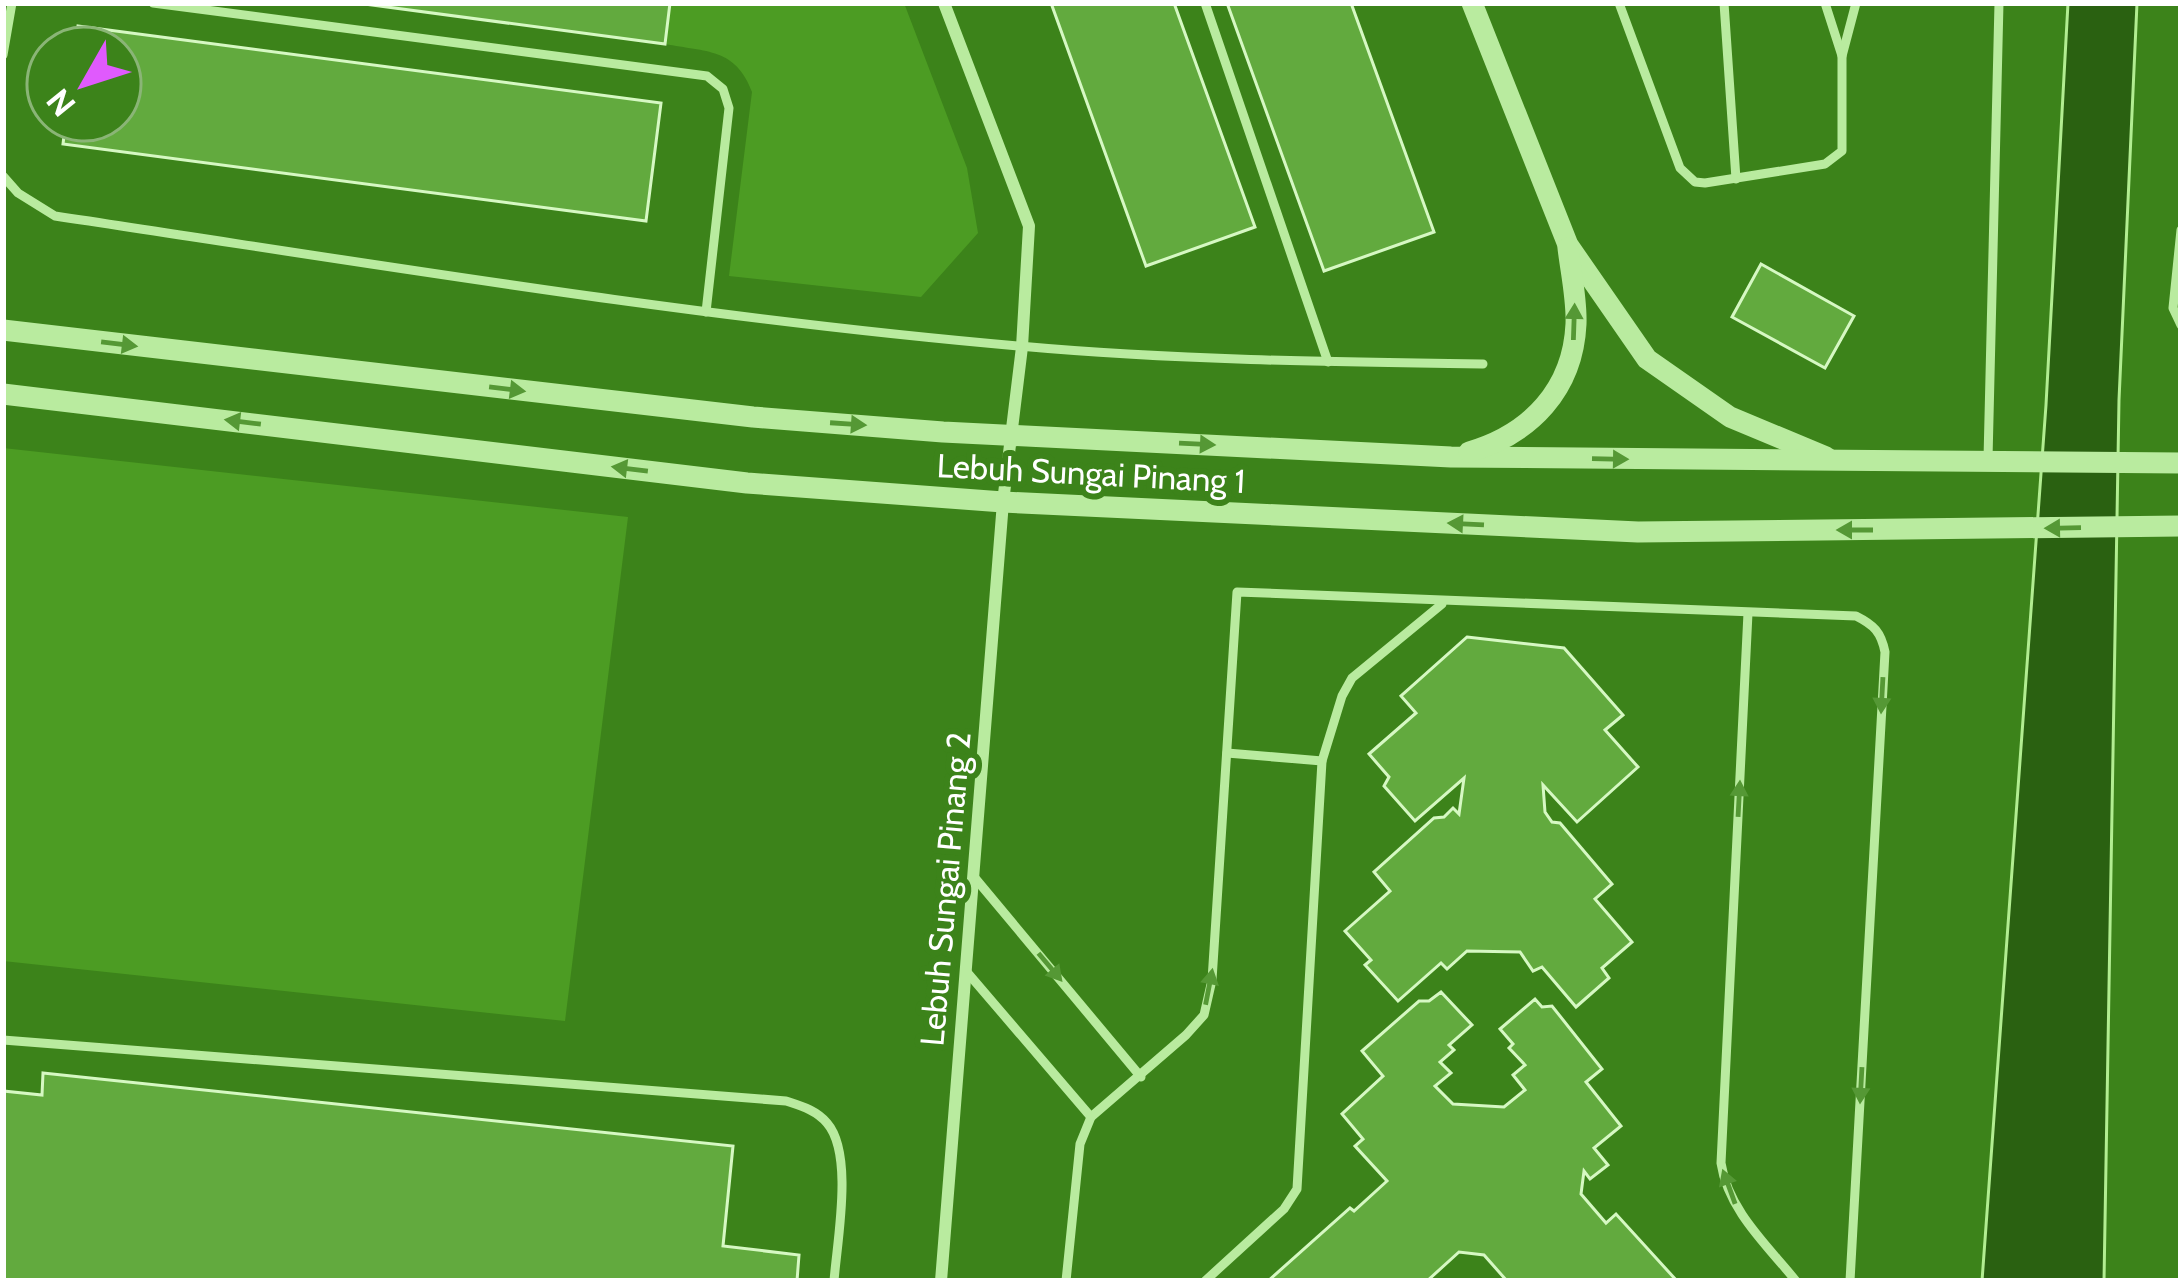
<svg xmlns="http://www.w3.org/2000/svg" width="2184" height="1284" font-family="Cabin,sans-serif">
<rect width="100%" height="100%" fill="#3c831a"/>
<g fill="#4c9c23">
<path d="M 670,3 L 904,3 L 967,168 L 978,233 L 921,297 L 729,276 L 752,92 C 736,48 706,52 665,44 Z"/>
<polygon points="3,448 628,517 565,1021 3,961"/>
</g>
<polygon fill="#2a6111" stroke="#b2ed91" stroke-width="3" points="2068,3 2137,3 2119,400 2104,1281 1982,1281 2046,405"/>
<g fill="#62aa3e" stroke="#d6f8c3" stroke-width="3">
<polygon points="357,3 670,3 665,44"/>
<polygon points="1051,3 1174,3 1255,227 1146,266"/>
<polygon points="1227,3 1351,3 1434,232 1324,271"/>
<polygon points="78,26 661,103 646,221 63,144 66,120 120,120 120,48 75,48"/>
<polygon points="1761,264 1854,316 1825,368 1732,317"/>
<polygon points="1467,637 1564,648 1623,715 1605,730 1638,767 1577,822 1543,785 1545,812 1552,822 1560,823 1612,884 1595,899 1632,942 1602,968 1609,978 1576,1007 1542,967 1533,971 1520,952 1467,951 1447,969 1441,963 1398,1001 1365,965 1371,960 1345,931 1390,891 1374,872 1434,818 1444,817 1453,808 1459,814 1464,778 1415,821 1384,786 1389,777 1369,754 1416,713 1401,696"/>
<polygon points="1441,992 1472,1025 1449,1045 1454,1050 1440,1062 1451,1073 1435,1086 1453,1104 1504,1107 1525,1090 1513,1075 1525,1065 1509,1048 1513,1044 1500,1029 1535,999 1542,1007 1552,1006 1602,1069 1586,1082 1621,1126 1594,1148 1608,1165 1590,1179 1584,1171 1581,1194 1606,1223 1616,1214 1677,1281 1507,1281 1484,1255 1459,1252 1427,1281 1268,1281 1350,1208 1354,1211 1387,1181 1355,1146 1363,1139 1342,1114 1383,1076 1362,1051 1419,1001 1429,1001"/>
<polygon points="43,1073 733,1146 723,1246 799,1255 797,1281 3,1281 3,1091 42,1095"/>
</g>
<g fill="none" stroke-linecap="round" stroke-linejoin="round">
<g stroke="#b9eb9f" stroke-width="9">
<polyline points="153,3 707,76 723,89 729,108 706,312"/>
<polyline points="1205,3 1328,362"/>
<polyline points="1619,3 1680,168 1695,182 1705,183 1825,164 1842,151 1842,56 1856,3"/>
<polyline points="1724,3 1736,179"/>
<polyline points="1825,3 1842,56"/>
<polyline points="3,55 12,3"/>
<path d="M 3,176 L 18,193 L 55,216 C 376,264 696,318 1019,346 C 1173,360 1329,362 1483,364"/>
<polyline points="2181,230 2173,308 2181,325"/>
<polyline points="1988,459 1999,3"/>
<path d="M 1748,613 L 1721,1163 C 1728,1210 1767,1245 1796,1281"/>
<polyline points="1227,753 1322,761 1342,696 1352,678 1442,604"/>
<polyline points="975,878 1141,1077"/>
<polyline points="966,971 1091,1117"/>
<path d="M 3,1040 L 786,1101 C 801,1106 816,1110 827,1123 C 854,1154 837,1241 834,1281"/>
<path d="M 1066,1281 L 1080,1144 L 1091,1117 L 1186,1035 L 1204,1015 L 1212,980 L 1237,592 L 1856,616 C 1874,625 1881,632 1885,652 L 1850,1281"/>
<polyline points="1205,1281 1284,1209 1297,1189 1322,761"/>
</g>
<polyline stroke="#b9eb9f" stroke-width="12" points="941,1281 1003,502 1022,347 1029,226 944,3"/>
<g stroke="#b9eb9f" stroke-width="21">
<polyline points="1472,3 1568,245 1647,359 1730,417 1826,457"/>
<polyline points="3,330 753,417 943,432 1451,457 2181,463"/>
<polyline points="3,394 747,483 1003,502 1638,532 2181,526"/>
<path d="M 1469,452 C 1531,434 1573,389 1576,324 C 1577,300 1571,273 1568,248"/>
</g>
</g>
<defs><path id="oneway-solid" d="M-6-.8H1V-3.2L6.5 0L1 3.2V.8H-6Z" transform="scale(3)"/></defs>
<g fill="#559835">
<use href="#oneway-solid" transform="translate(1574 322) rotate(-88)"/>
<use href="#oneway-solid" transform="translate(119 344) rotate(7)"/>
<use href="#oneway-solid" transform="translate(507 389) rotate(7)"/>
<use href="#oneway-solid" transform="translate(243 422) rotate(-173)"/>
<use href="#oneway-solid" transform="translate(848 424) rotate(4)"/>
<use href="#oneway-solid" transform="translate(1197 444) rotate(3)"/>
<use href="#oneway-solid" transform="translate(1610 459) rotate(1)"/>
<use href="#oneway-solid" transform="translate(630 469) rotate(-173)"/>
<use href="#oneway-solid" transform="translate(1466 524) rotate(-177)"/>
<use href="#oneway-solid" transform="translate(2063 528) rotate(179)"/>
<use href="#oneway-solid" transform="translate(1855 530) rotate(180)"/>
<use href="#oneway-solid" transform="translate(1882 695) rotate(93)"/>
<use href="#oneway-solid" transform="translate(1739 799) rotate(-87)"/>
<use href="#oneway-solid" transform="translate(1050 967) rotate(50)"/>
<use href="#oneway-solid" transform="translate(1209 987) rotate(-79)"/>
<use href="#oneway-solid" transform="translate(1861 1085) rotate(93)"/>
<use href="#oneway-solid" transform="translate(1729 1187) rotate(-110)"/>
</g>
<g text-anchor="middle" dominant-baseline="central" stroke-width="12" stroke-linejoin="round" paint-order="stroke">
<g font-size="33" fill="#fff" stroke="#3c831a">
<text transform="translate(1091 473) rotate(3)">Lebuh Sungai Pinang 1</text>
<text transform="translate(945 889) rotate(-85)">Lebuh Sungai Pinang 2</text>
</g>
</g>
<rect width="2184" height="1284" fill="none" stroke="#ffffff" stroke-width="12"/>
<g transform="translate(84 84) rotate(231)"><circle r="57" fill="#3c831a" stroke="#8ab576" stroke-width="3"/>
<path d="M0-9L21 45L0 30L-21 45Z" fill="#e05afd"/>
<text y="-18" font-size="33" font-weight="bold" text-anchor="middle" fill="#ffffff">N</text>
</g>
</svg>
